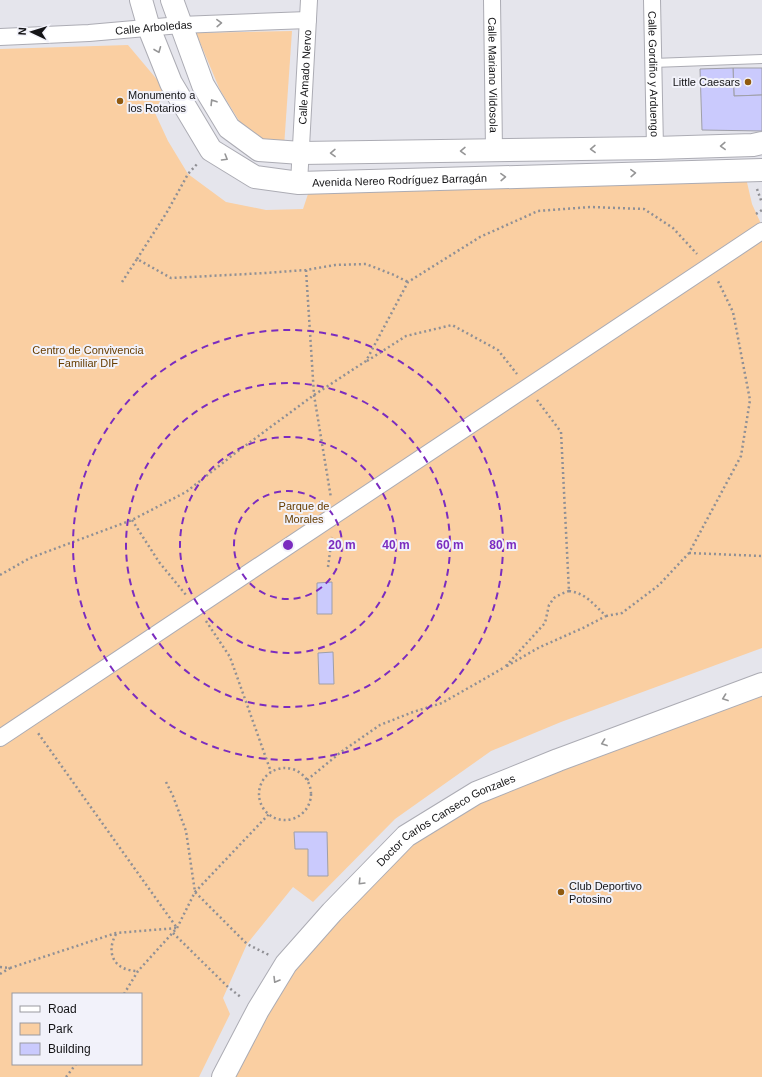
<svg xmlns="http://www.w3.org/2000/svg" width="762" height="1077" font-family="Helvetica,sans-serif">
<rect width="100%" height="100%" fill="#e5e5ec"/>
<g fill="#facfa2" fill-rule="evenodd">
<polygon points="292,31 284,147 275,148 246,132 220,90 196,33"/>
<path d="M 128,45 L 165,89 L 155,113 L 168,141 L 188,174 L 226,202 L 266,210 L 303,209 L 309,191 L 746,178 L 752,204 L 762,226 L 762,648 L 561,722 L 491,751 L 395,819 L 313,902 L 293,887 L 247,944 L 223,998 L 230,1014 L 199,1077 L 0,1077 L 0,49 ZM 13,994 L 141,994 L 141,1064 L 13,1064 Z"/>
<polygon points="762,696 762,1077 233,1077 288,978 334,922 432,826 505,790"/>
</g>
<g fill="#cacafd" stroke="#9f9fa7">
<polygon points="733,68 762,68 762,95 734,96"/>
<polygon points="733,68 734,96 762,95 762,131 702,130 700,69"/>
<polygon points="332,582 332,614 317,614 317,583"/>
<polygon points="333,652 334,684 319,684 318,653"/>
<polygon points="294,832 327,832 328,876 308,876 308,849 295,849"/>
</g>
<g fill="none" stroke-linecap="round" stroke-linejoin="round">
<defs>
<polyline id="lane" points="653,63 762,59"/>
<g id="street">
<path id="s1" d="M 492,0 L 494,150"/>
<path id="s2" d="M 652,0 L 655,148"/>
<path id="s3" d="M 0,37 L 89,33 L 180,25 L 308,20"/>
<path id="s4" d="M 299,183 L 309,0"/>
<polyline points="0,738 762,231"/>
</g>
<g id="secondary">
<path id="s5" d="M 141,0 L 149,28 L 171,83 L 211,150 L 255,177 L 299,183 L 762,170"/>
<polyline points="172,0 203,85 229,128 259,150 301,153 655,148 753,145 762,143"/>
<path id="s6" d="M 223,1077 L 258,1010 L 286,964 L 332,912 L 406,836 L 476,793 L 558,760 L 762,684"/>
</g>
</defs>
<use href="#lane" stroke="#acacb4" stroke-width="10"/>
<use href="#street" stroke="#acacb4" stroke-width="18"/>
<use href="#secondary" stroke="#acacb4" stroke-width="24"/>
<g stroke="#909095" stroke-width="2.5" stroke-dasharray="2 3" stroke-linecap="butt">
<polyline points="757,189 762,203"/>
<polyline points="756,214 762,210"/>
<polyline points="137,259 167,212 188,174 198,163"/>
<polyline points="306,270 314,395 331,498"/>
<polyline points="122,282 137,259 171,278 266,273 306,270 335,265 366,264 394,275 408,282"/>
<polyline points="367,361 406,336 452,325 498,350 517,374"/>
<polyline points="537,400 561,432 569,591"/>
<polyline points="132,520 159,562 186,595"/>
<polyline points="689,553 762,556"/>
<polyline points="328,567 332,537"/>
<polyline points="0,575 30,558 132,520 186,492 234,454 314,395 366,361 408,282 480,237 538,211 591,207 644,209 673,228 697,254"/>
<path d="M 569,591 C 586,593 594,605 606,616 L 583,628 L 540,647 L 505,667 L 545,623 L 549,605 L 554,598 L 561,594 Z"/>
<polyline points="606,616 622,613 659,585 689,553 741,456 750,400 733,312 717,279"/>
<polyline points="206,621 230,657 271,772"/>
<circle cx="285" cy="794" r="26"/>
<polyline points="307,780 341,752 380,725 413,712 442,703 505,667"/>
<polyline points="166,782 173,796 186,831 195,892 247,944 269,955"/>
<polyline points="173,933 228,987 242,998"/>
<path d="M 116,934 C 105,954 115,971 138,971"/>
<polyline points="0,967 10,968 116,933 177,928 38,733"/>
<polyline points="0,974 10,968"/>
<polyline points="124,994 138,971 177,928 195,892 269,814"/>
<polyline points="66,1077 76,1064"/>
</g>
<use href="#lane" stroke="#fff" stroke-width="8"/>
<use href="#street" stroke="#fff" stroke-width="16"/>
<use href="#secondary" stroke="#fff" stroke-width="22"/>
</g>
<defs><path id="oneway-chevron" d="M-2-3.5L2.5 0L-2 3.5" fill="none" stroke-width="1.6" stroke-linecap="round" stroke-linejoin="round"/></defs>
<g stroke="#959596">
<use href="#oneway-chevron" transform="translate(219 23) rotate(-2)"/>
<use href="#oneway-chevron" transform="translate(158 50) rotate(68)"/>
<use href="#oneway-chevron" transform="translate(213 102) rotate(-122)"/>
<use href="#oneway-chevron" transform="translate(723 146) rotate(178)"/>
<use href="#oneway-chevron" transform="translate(593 149) rotate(179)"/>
<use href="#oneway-chevron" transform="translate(463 151) rotate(179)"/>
<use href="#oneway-chevron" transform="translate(333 153) rotate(179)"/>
<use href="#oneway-chevron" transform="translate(225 158) rotate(31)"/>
<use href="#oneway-chevron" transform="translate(633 173) rotate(-2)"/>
<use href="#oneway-chevron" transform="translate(503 177) rotate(-2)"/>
<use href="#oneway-chevron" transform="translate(725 698) rotate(160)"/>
<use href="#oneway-chevron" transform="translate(604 743) rotate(160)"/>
<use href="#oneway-chevron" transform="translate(361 882) rotate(134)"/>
<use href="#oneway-chevron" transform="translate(276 980) rotate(121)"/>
</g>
<g fill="none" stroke="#7b2cbf" stroke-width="2" stroke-dasharray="7 5">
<circle cx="288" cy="545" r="54"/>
<circle cx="288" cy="545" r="108"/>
<circle cx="288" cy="545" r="162"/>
<circle cx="288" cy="545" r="215"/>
</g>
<g fill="#905a0f" stroke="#f2f2fa" stroke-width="1.5">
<circle cx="748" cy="82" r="4"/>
<circle cx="120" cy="101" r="4"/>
<circle cx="561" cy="892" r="4"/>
</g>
<g text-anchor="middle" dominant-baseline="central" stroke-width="4" stroke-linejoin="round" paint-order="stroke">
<g font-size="11" fill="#141416" stroke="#f2f2fa">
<text stroke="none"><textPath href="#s3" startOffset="154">Calle Arboledas</textPath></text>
<text stroke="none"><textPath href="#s2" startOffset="74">Calle Gordiño y Arduengo</textPath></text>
<text stroke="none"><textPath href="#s1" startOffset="75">Calle Mariano Vildosola</textPath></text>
<text stroke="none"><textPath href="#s4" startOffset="106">Calle Amado Nervo</textPath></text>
<text stroke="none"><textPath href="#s5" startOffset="363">Avenida Nereo Rodríguez Barragán</textPath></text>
<text stroke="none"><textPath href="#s6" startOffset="347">Doctor Carlos Canseco Gonzales</textPath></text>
</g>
<g font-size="11" fill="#141416" stroke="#f2f2fa" text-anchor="start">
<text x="740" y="82" text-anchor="end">Little Caesars</text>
<text x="128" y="95">Monumento a<tspan x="128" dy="13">los Rotarios</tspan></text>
<text x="569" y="886">Club Deportivo<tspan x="569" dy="13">Potosino</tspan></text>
</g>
<g font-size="11" fill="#673d00" stroke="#f2f2fa">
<text x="88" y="350">Centro de Convivencia<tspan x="88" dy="13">Familiar DIF</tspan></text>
<text x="304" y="506">Parque de<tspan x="304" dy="13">Morales</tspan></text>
</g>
</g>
<circle cx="288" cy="545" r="6" fill="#7b2cbf" stroke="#f2f2fa" stroke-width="2"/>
<g font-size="12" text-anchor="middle" font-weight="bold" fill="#7b2cbf" stroke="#f2f2fa" stroke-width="4" stroke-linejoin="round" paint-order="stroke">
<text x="342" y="549">20 m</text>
<text x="396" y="549">40 m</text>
<text x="450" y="549">60 m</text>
<text x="503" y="549">80 m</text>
</g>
<rect x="12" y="993" width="130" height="72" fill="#f2f2fa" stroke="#99999f"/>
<rect x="20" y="1006" width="20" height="6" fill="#ffffff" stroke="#99999f"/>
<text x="48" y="1013" font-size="12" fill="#141416">Road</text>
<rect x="20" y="1023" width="20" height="12" fill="#facfa2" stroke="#99999f"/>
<text x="48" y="1033" font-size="12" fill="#141416">Park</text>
<rect x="20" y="1043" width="20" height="12" fill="#cacafd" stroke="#99999f"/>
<text x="48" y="1053" font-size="12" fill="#141416">Building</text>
<g transform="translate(32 32) rotate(274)" stroke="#f2f2fa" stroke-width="3" paint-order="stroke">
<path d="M0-3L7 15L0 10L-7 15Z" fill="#141416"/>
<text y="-6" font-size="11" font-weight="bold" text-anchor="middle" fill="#141416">N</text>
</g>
</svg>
